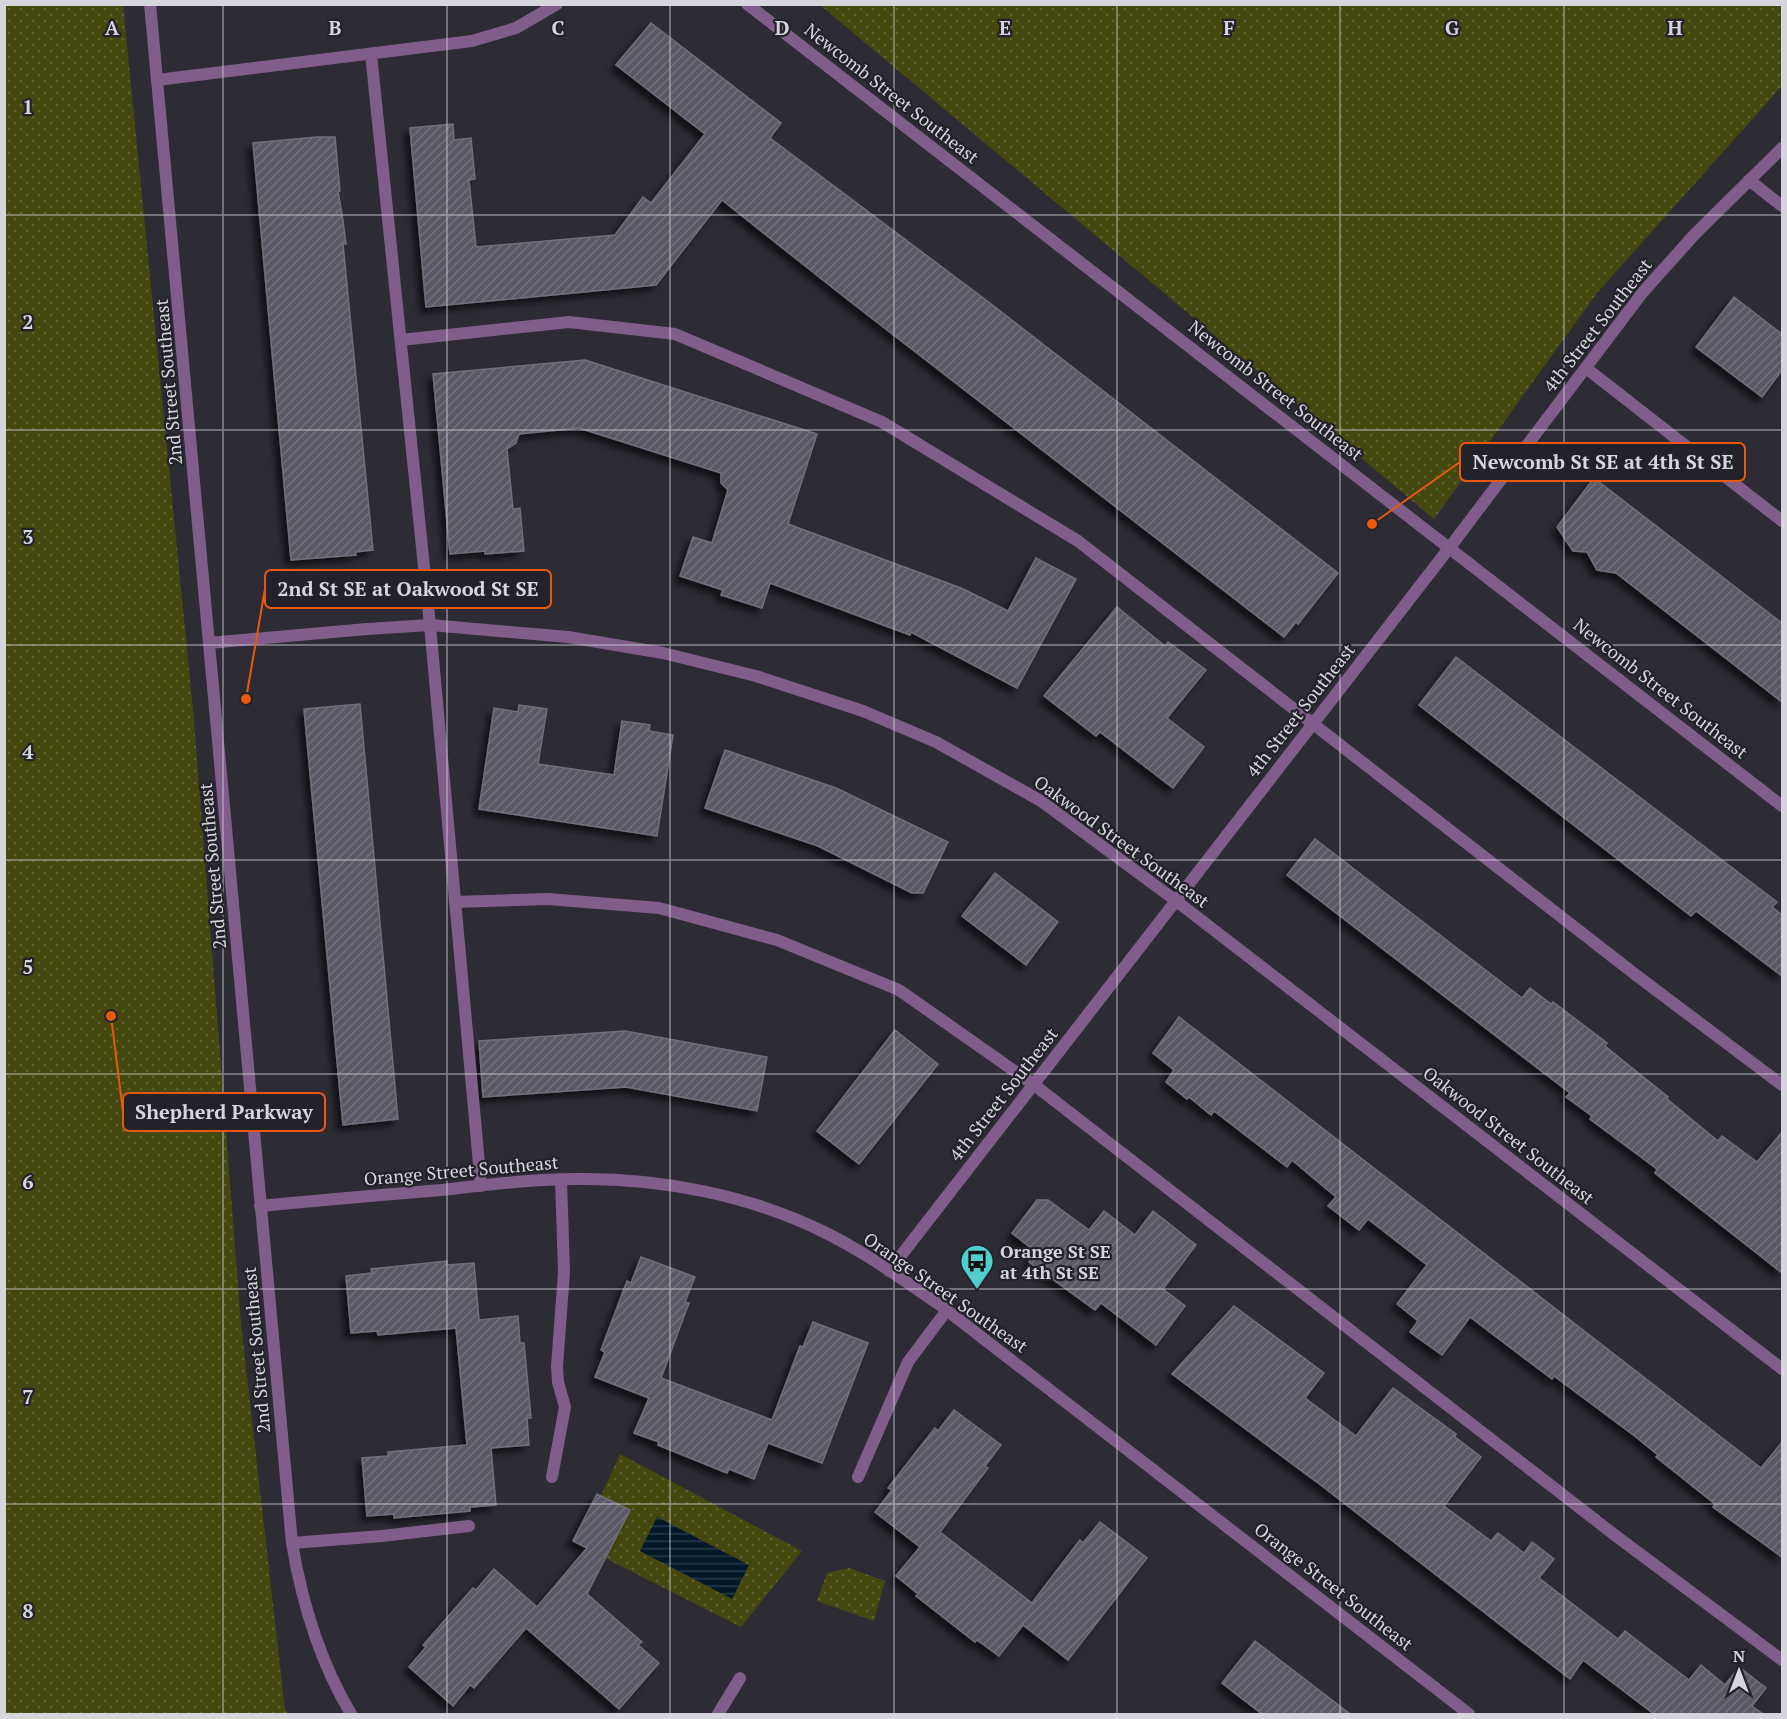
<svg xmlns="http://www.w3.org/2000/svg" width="1787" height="1719" font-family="'PT Serif',serif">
<defs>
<pattern id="park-dots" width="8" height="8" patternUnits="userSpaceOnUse" patternTransform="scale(1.5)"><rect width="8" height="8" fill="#44480f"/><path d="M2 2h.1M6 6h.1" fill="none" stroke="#5e6232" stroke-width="1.8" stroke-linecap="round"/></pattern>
<pattern id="water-rules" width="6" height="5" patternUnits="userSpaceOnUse" patternTransform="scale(1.5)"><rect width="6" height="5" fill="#03192b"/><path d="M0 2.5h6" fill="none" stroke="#273a49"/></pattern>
<pattern id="building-hatch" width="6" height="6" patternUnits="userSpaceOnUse" patternTransform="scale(1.5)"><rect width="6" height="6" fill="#5a5964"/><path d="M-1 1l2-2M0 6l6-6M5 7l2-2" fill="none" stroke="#71707a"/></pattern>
<filter id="shadow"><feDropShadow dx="-5.5" dy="5.5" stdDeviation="3" flood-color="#0009"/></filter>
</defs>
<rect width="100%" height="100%" fill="#2d2c35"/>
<g fill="url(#park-dots)">
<polygon points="5,4 123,5 193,709 241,1323 285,1710 289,1714 5,1714"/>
<polygon points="820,5 1782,5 1782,86 1597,293 1434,519"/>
<polygon points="620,1454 802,1551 741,1627 605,1558 630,1511 601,1496"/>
<polygon points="849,1568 885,1581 874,1621 817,1601 827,1573"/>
</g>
<polygon fill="url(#water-rules)" points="657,1517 749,1565 732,1599 640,1551"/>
<g fill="url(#building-hatch)" stroke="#706f7b" stroke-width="1.5" filter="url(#shadow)">
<polygon points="651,23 781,123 770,138 986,300 1338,573 1298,624 1296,622 1284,637 847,299 722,200 656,285 426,307 410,128 453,124 454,140 471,138 475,179 469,180 476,247 615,235 643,197 651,203 705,134 616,65"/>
<polygon points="317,137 335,137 340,191 338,191 343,220 346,244 343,244 373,550 355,552 356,555 291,560 253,143"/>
<polygon points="1734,297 1782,334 1782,370 1762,397 1696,347"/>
<polygon points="585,360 817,434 788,524 961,588 1008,611 1036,558 1076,579 1017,688 911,632 910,635 770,583 762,608 721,595 723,590 680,576 693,537 712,543 728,490 721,483 721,473 579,428 519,434 516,443 507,449 513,509 520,508 524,551 485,554 485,551 450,554 433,374"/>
<polygon points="1594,478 1782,623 1782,702 1616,573 1597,570 1587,552 1573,551 1557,527"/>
<polygon points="1117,607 1165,646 1168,642 1206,670 1167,718 1204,747 1173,788 1100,732 1096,736 1044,696"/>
<polygon points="1456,657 1777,902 1772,907 1782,915 1782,976 1696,911 1691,916 1419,705"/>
<polygon points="360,704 398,1119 343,1125 304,709"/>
<polygon points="519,705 547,709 538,764 614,775 622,721 650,725 649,731 673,735 657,836 479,809 494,708 518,712"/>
<polygon points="725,750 836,788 948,842 923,893 912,893 818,846 705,808"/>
<polygon points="1315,839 1522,998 1530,988 1551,1004 1553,1002 1607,1043 1605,1046 1668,1097 1667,1099 1718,1141 1722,1136 1757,1162 1782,1132 1782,1273 1655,1173 1657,1169 1590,1119 1592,1116 1566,1097 1570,1093 1287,875"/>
<polygon points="995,873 1058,922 1026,965 962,916"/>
<polygon points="1179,1017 1761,1468 1782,1442 1782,1557 1713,1507 1715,1504 1656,1457 1658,1455 1636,1437 1554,1376 1552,1379 1470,1317 1442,1355 1410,1332 1418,1321 1397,1304 1427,1265 1368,1219 1359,1230 1328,1206 1336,1197 1292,1160 1287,1167 1214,1111 1211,1115 1189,1097 1187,1099 1166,1082 1174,1070 1153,1053"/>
<polygon points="895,1030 938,1064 859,1164 817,1131"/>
<polygon points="625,1031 767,1057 757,1111 626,1087 483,1097 479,1041"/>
<polygon points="1037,1200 1048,1200 1089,1230 1104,1211 1135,1235 1153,1211 1196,1245 1163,1289 1185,1306 1156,1345 1101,1303 1095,1310 1029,1262 1036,1252 1012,1233"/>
<polygon points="641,1257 695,1277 685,1302 689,1303 661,1378 772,1420 800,1346 803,1347 813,1322 868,1343 822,1463 768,1443 754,1479 729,1469 727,1473 658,1445 659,1442 634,1433 649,1398 595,1377 605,1352 601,1350 627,1281 631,1283"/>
<polygon points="447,1261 447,1265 474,1263 479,1320 518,1316 520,1343 524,1343 531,1418 527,1418 529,1445 491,1448 496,1505 470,1507 470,1511 394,1518 394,1514 367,1516 362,1458 388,1456 388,1452 467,1445 456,1328 378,1335 377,1331 351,1333 346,1276 372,1273 371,1269"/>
<polygon points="1234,1306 1324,1373 1305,1398 1356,1436 1393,1388 1456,1434 1455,1437 1481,1457 1444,1506 1491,1541 1498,1533 1524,1553 1532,1542 1554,1559 1539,1578 1618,1639 1625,1631 1689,1680 1701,1665 1725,1685 1739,1667 1766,1688 1752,1706 1763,1714 1654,1714 1583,1660 1570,1679 1326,1489 1172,1374"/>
<polygon points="954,1410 1001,1445 985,1466 988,1468 940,1532 1032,1603 1080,1540 1083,1543 1100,1522 1147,1558 1068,1660 1023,1625 999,1656 977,1640 975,1642 916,1596 918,1594 896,1576 920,1547 875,1512 892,1490 888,1488 935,1428 938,1431"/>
<polygon points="597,1494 630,1510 587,1594 642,1642 638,1645 659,1663 619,1709 526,1628 474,1688 470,1685 453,1706 409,1667 426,1647 423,1645 473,1588 476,1590 494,1569 537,1607 587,1548 573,1541"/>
<polygon points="1255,1641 1306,1680 1350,1714 1262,1714 1222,1683"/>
</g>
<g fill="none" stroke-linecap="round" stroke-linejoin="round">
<g stroke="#805d8a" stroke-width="12">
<polyline points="371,54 430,625 481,1186"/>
<polyline points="401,340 569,322 675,334 882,422 1078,541 1636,975 1782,1085"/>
<polyline points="1586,368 1782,521"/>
<polyline points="455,902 548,899 659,908 777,940 899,990 1033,1084 1616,1536 1782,1660"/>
<polyline points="552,1477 565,1407 558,1382 557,1366 564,1272 561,1179"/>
<polyline points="858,1477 908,1362 947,1310"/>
<polyline points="292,1543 382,1536 469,1526"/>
<polyline points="718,1714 740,1678"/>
</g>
<g stroke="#805d8a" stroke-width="12">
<path d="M 150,4 L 292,1543 C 302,1603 320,1662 351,1714"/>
<polyline points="747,4 1782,806"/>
<polyline points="157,80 472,41 516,28 557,4"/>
<polyline points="1749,180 1782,206"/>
<polyline points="209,643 367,629 430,625 568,637 663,653 756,676 863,711 936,742 1041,801 1175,900 1782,1369"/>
<path d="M 260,1206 C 321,1200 381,1195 441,1190 C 486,1185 532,1179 577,1179 C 661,1178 749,1195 824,1232 C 865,1252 902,1279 940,1305 L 1469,1714"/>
<polyline points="889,1271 1450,547 1643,292 1694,235 1782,148"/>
</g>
</g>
<path fill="none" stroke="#d7d6dd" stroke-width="1.5" stroke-opacity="0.55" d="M 223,4 L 223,1714M 447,4 L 447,1714M 670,4 L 670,1714M 894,4 L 894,1714M 1117,4 L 1117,1714M 1340,4 L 1340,1714M 1564,4 L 1564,1714M 4,215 L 1782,215M 4,430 L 1782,430M 4,645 L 1782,645M 4,860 L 1782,860M 4,1074 L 1782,1074M 4,1289 L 1782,1289M 4,1504 L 1782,1504"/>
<defs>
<symbol id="bus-pin" viewBox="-11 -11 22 30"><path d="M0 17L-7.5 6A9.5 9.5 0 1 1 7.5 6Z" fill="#52cdcd" stroke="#23222b"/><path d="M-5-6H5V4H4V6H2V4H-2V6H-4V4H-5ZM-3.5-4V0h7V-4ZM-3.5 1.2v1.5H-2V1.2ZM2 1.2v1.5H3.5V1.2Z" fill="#111"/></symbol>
</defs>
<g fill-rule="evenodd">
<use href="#bus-pin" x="958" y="1242" width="38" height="52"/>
</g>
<g text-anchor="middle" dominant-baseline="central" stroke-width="4.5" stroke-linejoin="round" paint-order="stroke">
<g font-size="18" fill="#d7d6dd" stroke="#23222b">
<text transform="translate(892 93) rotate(38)">Newcomb Street Southeast</text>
<text transform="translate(1597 325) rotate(-52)">4th Street Southeast</text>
<text transform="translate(168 382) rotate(-95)">2nd Street Southeast</text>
<text transform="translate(1276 390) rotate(38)">Newcomb Street Southeast</text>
<text transform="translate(1661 688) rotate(38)">Newcomb Street Southeast</text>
<text transform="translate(1300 710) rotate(-52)">4th Street Southeast</text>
<text transform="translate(1122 841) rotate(36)">Oakwood Street Southeast</text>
<text transform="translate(212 866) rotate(-95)">2nd Street Southeast</text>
<text transform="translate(1003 1094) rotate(-52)">4th Street Southeast</text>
<text transform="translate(1509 1135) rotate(38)">Oakwood Street Southeast</text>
<text transform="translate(461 1170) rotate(-5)">Orange Street Southeast</text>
<text transform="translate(946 1292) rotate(35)">Orange Street Southeast</text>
<text transform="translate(256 1350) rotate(-95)">2nd Street Southeast</text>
<text transform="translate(1334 1586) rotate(38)">Orange Street Southeast</text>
</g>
<g font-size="18" font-weight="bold" fill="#d7d6dd" stroke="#23222b" text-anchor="start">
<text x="1000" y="1251">Orange St SE<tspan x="1000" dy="21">at 4th St SE</tspan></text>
</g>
</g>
<g font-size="20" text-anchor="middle" font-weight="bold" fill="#d7d6dd" stroke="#23222b" stroke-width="4.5" stroke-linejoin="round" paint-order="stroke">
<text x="112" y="35">A</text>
<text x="335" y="35">B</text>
<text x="558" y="35">C</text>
<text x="782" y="35">D</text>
<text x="1005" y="35">E</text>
<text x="1229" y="35">F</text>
<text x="1452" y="35">G</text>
<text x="1675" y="35">H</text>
<text x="28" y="114">1</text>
<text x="28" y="329">2</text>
<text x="28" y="544">3</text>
<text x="28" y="759">4</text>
<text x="28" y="974">5</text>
<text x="28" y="1189">6</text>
<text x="28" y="1404">7</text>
<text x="28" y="1618">8</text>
</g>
<path fill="none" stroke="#e8590c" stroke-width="2" d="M1372 524L1460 462M246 699L265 589M111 1016L123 1112"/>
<g fill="#e8590c" stroke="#23222b" stroke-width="2">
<circle cx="1372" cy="524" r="6"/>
<circle cx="246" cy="699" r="6"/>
<circle cx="111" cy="1016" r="6"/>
</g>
<g fill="#23222b" stroke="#e8590c" stroke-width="2">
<rect x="1460" y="443" width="285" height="38" rx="6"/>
<rect x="265" y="570" width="286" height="38" rx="6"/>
<rect x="123" y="1093" width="202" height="38" rx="6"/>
</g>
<g font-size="20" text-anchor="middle" font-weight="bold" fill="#d7d6dd">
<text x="1603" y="469">Newcomb St SE at 4th St SE</text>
<text x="408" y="596">2nd St SE at Oakwood St SE</text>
<text x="224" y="1119">Shepherd Parkway</text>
</g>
<rect width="1787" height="1719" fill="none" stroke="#d7d6dd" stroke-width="12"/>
<g transform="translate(1739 1671)" stroke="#23222b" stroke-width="4.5" paint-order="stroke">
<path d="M0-4.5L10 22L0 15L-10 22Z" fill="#d7d6dd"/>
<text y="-9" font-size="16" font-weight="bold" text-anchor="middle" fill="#d7d6dd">N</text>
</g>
</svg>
